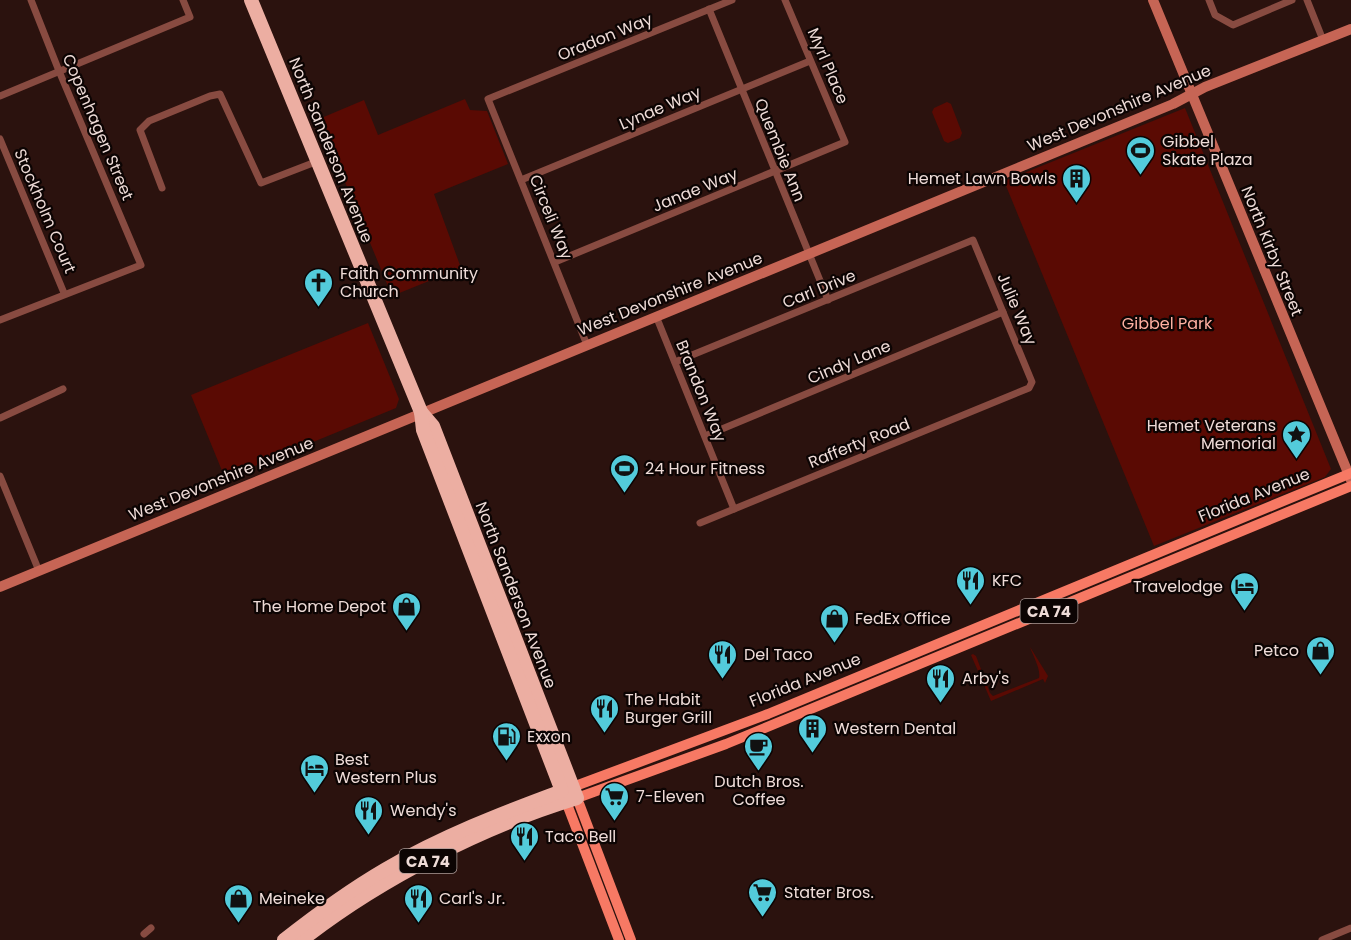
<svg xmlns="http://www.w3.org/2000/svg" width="1351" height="940" font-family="Poppins,sans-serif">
<rect width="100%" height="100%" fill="#2b120e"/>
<g fill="#5a0a03">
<polygon points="465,99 470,110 487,111 508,164 434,194 461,268 392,296 319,119 364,100 378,135"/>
<polygon points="947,102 951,104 962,133 960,138 948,143 944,141 932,112 934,108"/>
<polygon points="1185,108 1331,469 1325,477 1154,546 1004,181"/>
<polygon points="368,323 399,399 396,408 225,478 191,395"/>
<path d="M 1030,647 L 1048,676 L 1045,683 L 1043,679 L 991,701 L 971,655 L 973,654 L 976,656 L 990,693 L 993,696 L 1039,678 C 1041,669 1033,656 1030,647 Z"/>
</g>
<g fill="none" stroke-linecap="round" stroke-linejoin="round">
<g stroke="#884b41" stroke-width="7">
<polyline points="1209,0 1215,15 1233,25 1292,0"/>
<polyline points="1307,0 1323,40"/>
<polyline points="709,9 828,300"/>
<polyline points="0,96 190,17 183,0"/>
<polyline points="0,139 64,293"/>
<polyline points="521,180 810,61"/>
<polyline points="162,188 140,130 149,121 210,96 220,94 261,183 318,161"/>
<polyline points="555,262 845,142 785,0"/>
<polyline points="656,316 734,509"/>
<polyline points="0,320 141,265 59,71 31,0"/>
<polyline points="587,345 488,99 732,0"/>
<polyline points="675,362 973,240 1032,382 1029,388 700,523"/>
<polyline points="0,418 63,389"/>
<polyline points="705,436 1003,312"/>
<polyline points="0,476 39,571"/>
<polyline points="144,934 151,928"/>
<polyline points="1322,940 1351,928"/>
</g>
<g stroke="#c66555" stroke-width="10">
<polyline points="1153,0 1351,480"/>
<polyline points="0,587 1173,104 1205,87 1351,29"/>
</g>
<g stroke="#f77964" stroke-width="10">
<polyline points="619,940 562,791 768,714 1351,473"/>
<polyline points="631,940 577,798 726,744 1351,486"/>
</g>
<g stroke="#ecaea2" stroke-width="14">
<path d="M 251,0 L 421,412 L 433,426 L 577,798 C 482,827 380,879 302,940"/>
<path d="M 284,940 C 317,914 350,890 386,869 C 441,837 502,813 562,791 L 423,430 L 421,412"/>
</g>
</g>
<defs>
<symbol id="stadium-pin" viewBox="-11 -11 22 30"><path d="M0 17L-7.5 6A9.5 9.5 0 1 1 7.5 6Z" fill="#53cbdb" stroke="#0c0403"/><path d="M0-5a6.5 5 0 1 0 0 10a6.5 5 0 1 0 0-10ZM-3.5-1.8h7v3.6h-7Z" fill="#111"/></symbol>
<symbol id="building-pin" viewBox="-11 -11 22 30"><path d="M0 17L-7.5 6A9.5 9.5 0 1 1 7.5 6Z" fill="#53cbdb" stroke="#0c0403"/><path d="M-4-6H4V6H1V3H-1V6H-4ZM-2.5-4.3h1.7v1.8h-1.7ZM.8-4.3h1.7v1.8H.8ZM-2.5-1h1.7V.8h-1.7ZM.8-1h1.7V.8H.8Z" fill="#111"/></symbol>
<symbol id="church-pin" viewBox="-11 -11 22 30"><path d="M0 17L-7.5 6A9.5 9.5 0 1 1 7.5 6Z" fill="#53cbdb" stroke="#0c0403"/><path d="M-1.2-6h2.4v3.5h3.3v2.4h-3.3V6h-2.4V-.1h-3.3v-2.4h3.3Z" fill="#111"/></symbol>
<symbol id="sight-pin" viewBox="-11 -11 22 30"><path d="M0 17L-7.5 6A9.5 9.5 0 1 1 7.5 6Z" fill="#53cbdb" stroke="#0c0403"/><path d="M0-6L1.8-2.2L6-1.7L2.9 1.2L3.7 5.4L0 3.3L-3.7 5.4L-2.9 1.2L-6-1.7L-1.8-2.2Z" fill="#111"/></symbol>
<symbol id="restaurant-pin" viewBox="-11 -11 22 30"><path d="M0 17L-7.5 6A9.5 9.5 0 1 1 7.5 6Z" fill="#53cbdb" stroke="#0c0403"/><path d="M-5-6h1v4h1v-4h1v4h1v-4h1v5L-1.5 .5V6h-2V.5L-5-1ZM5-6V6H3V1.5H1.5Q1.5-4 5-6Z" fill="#111"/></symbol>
<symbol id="hotel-pin" viewBox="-11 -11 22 30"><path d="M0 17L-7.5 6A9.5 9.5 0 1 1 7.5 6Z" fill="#53cbdb" stroke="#0c0403"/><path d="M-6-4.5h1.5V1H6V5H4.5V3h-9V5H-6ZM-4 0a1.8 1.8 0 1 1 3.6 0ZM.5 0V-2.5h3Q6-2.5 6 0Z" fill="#111"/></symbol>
<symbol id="shop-pin" viewBox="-11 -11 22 30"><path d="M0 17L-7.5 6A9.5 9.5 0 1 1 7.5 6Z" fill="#53cbdb" stroke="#0c0403"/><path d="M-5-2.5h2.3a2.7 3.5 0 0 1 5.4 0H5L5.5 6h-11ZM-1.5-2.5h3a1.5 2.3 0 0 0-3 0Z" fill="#111"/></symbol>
<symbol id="fuel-pin" viewBox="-11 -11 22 30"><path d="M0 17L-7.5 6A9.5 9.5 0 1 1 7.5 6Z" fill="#53cbdb" stroke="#0c0403"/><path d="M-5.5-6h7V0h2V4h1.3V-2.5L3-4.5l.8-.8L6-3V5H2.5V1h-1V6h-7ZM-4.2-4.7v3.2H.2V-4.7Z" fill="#111"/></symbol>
<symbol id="cafe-pin" viewBox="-11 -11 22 30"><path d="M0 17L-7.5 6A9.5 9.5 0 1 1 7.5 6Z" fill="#53cbdb" stroke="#0c0403"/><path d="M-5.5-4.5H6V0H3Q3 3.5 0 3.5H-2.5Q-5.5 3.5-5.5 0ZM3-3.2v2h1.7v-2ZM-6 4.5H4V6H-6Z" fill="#111"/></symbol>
<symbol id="supermarket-pin" viewBox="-11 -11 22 30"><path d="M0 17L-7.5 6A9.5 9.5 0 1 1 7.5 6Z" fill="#53cbdb" stroke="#0c0403"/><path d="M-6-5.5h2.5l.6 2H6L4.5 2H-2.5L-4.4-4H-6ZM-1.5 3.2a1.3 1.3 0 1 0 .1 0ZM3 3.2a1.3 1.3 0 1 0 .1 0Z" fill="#111"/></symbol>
</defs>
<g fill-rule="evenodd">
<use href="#stadium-pin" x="1124" y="134" width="33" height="45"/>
<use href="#building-pin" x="1060" y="162" width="33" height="45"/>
<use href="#church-pin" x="302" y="266" width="33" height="45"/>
<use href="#sight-pin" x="1280" y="418" width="33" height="45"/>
<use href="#stadium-pin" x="608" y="452" width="33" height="45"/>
<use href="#restaurant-pin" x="954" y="564" width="33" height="45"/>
<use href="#hotel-pin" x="1228" y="570" width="33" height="45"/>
<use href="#shop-pin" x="390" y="590" width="33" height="45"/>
<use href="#shop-pin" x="818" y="602" width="33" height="45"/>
<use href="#shop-pin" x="1304" y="634" width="33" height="45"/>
<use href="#restaurant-pin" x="706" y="638" width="33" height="45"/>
<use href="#restaurant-pin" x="924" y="662" width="33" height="45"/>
<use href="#restaurant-pin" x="588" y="692" width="33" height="45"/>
<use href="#building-pin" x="796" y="712" width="33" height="45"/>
<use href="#fuel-pin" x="490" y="720" width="33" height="45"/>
<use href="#cafe-pin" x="742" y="730" width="33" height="45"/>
<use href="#hotel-pin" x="298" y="752" width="33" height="45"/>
<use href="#supermarket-pin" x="598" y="780" width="33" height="45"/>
<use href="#restaurant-pin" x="352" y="794" width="33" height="45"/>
<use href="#restaurant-pin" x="508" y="820" width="33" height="45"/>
<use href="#supermarket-pin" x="746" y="876" width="33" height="45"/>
<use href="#shop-pin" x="222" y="882" width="33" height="45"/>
<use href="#restaurant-pin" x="402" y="882" width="33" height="45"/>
</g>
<g text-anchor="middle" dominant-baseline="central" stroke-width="4.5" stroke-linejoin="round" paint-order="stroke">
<g fill="#0c0403" stroke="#aa9a97" stroke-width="1.5">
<rect x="1020.5" y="599" width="57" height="24" rx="4.5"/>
<rect x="399.5" y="849" width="57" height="24" rx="4.5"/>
</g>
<g font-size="15" font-weight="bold" fill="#eedbd7">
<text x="1049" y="611">CA 74</text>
<text x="428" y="861">CA 74</text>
</g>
<g font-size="16" fill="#eedbd7" stroke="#0c0403">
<text transform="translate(605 37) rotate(-22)">Oradon Way</text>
<text transform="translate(828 66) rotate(67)">Myrl Place</text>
<text transform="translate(660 108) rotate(-23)">Lynae Way</text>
<text transform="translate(1119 108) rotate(-23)">West Devonshire Avenue</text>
<text transform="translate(98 127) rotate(67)">Copenhagen Street</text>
<text transform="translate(331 150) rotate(68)">North Sanderson Avenue</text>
<text transform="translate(780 150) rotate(68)">Quembie Ann</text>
<text transform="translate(695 190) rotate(-22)">Janae Way</text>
<text transform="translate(45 211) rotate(67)">Stockholm Court</text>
<text transform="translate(551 217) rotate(68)">Circeli Way</text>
<text transform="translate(1272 251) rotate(68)">North Kirby Street</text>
<text transform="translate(819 289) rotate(-22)">Carl Drive</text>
<text transform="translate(670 294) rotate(-22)">West Devonshire Avenue</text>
<text transform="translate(1017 309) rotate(67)">Julie Way</text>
<text transform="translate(849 362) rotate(-23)">Cindy Lane</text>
<text transform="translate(701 391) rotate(68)">Brandon Way</text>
<text transform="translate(859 443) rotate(-22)">Rafferty Road</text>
<text transform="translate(221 479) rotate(-22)">West Devonshire Avenue</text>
<text transform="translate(1254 495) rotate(-22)">Florida Avenue</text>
<text transform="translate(516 595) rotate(69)">North Sanderson Avenue</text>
<text transform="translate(805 680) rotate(-22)">Florida Avenue</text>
</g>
<g font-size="16" fill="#eedbd7" stroke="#0c0403" text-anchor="start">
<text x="1162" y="141">Gibbel<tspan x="1162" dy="18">Skate Plaza</tspan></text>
<text x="1056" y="178" text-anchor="end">Hemet Lawn Bowls</text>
<text x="340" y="273">Faith Community<tspan x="340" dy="18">Church</tspan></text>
<text x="1276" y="425" text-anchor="end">Hemet Veterans<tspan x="1276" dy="18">Memorial</tspan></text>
<text x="645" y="468">24 Hour Fitness</text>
<text x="992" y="580">KFC</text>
<text x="1223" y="586" text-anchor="end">Travelodge</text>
<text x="386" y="606" text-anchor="end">The Home Depot</text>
<text x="855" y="618">FedEx Office</text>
<text x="1299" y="650" text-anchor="end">Petco</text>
<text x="744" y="654">Del Taco</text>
<text x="962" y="678">Arby's</text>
<text x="625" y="699">The Habit<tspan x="625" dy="18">Burger Grill</tspan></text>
<text x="834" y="728">Western Dental</text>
<text x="527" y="736">Exxon</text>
<text x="335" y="759">Best<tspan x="335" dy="18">Western Plus</tspan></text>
<text x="759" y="781" text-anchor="middle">Dutch Bros.<tspan x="759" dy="18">Coffee</tspan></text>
<text x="636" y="796">7-Eleven</text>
<text x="390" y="810">Wendy's</text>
<text x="545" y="836">Taco Bell</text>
<text x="784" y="892">Stater Bros.</text>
<text x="259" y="898">Meineke</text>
<text x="439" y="898">Carl's Jr.</text>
</g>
<g font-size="16" fill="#feb0a2" stroke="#0c0403">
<text x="1167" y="323">Gibbel Park</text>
</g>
</g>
</svg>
